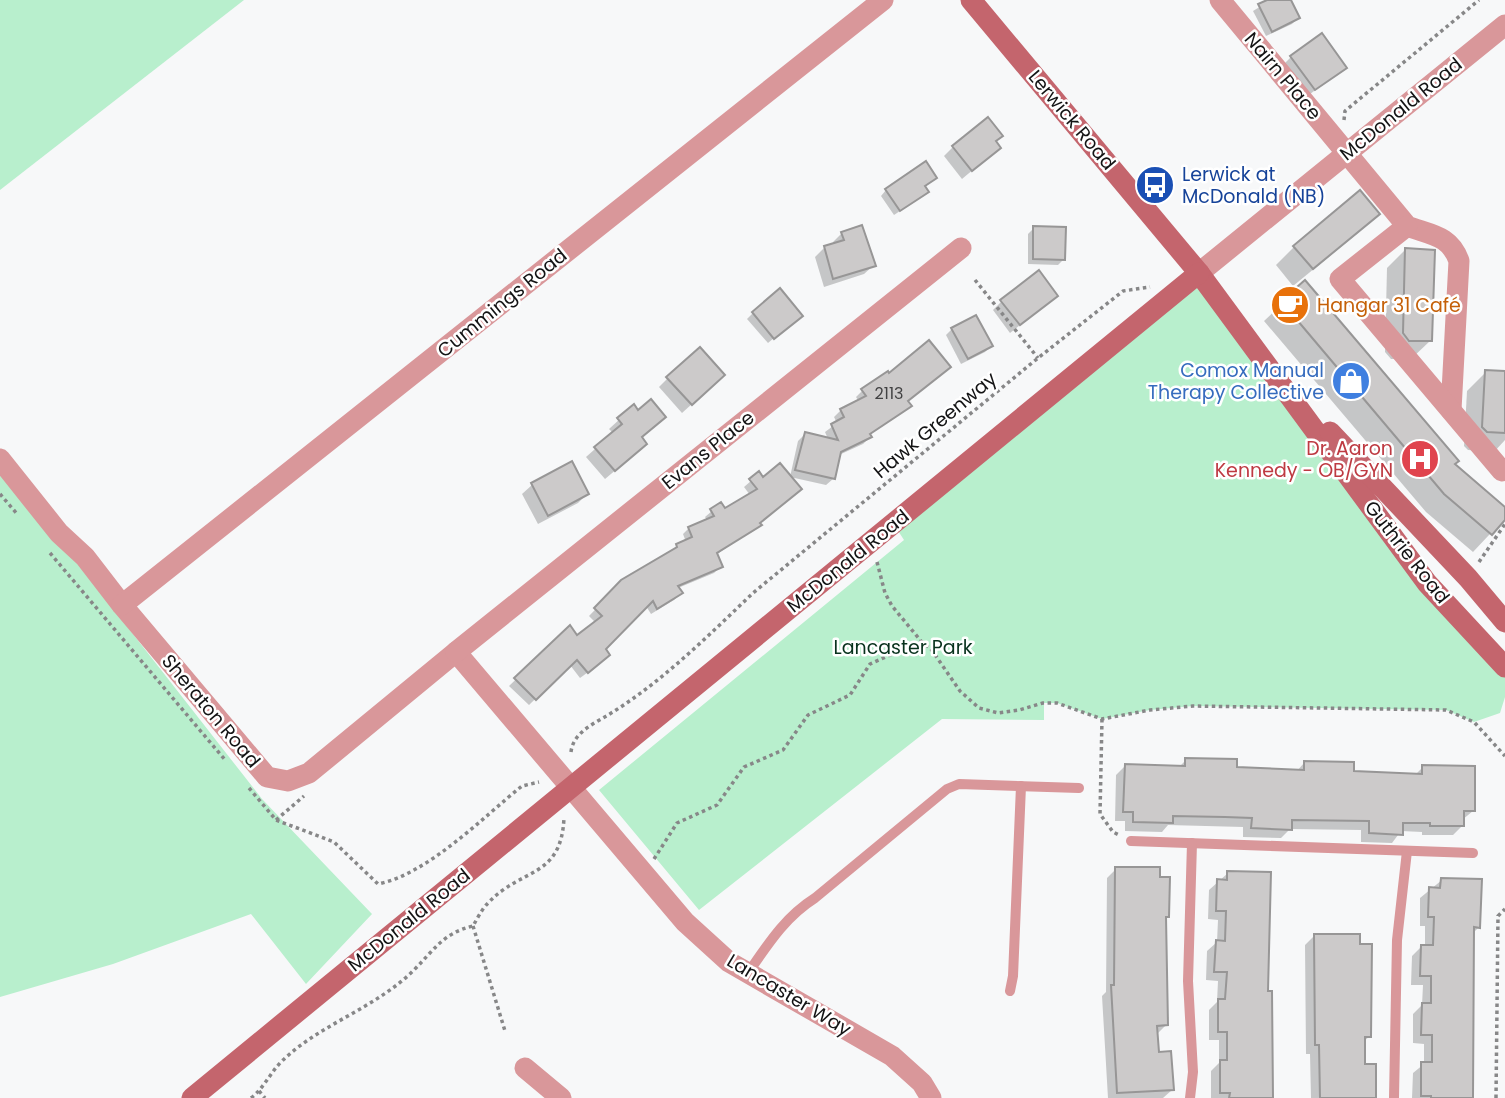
<svg xmlns="http://www.w3.org/2000/svg" width="1505" height="1098" font-family="Poppins,sans-serif">
<rect width="100%" height="100%" fill="#f7f8f9"/>
<g fill="#b8efcd">
<polygon points="0,0 244,0 0,190"/>
<polygon points="1199,273 1505,667 1505,697 1500,713 1474,722 1446,710 1193,706 1150,710 1102,719 1057,703 1044,703 1044,720 942,719 699,910 599,790 904,540 893,523"/>
<polygon points="0,464 262,799 372,914 306,984 251,914 113,964 0,997"/>
</g>
<g fill="#0003">
<polygon points="1271,0 1289,0 1298,18 1292,24 1266,36 1253,11"/>
<polygon points="1291,57 1345,67 1305,98 1282,66"/>
<polygon points="994,141 999,148 962,179 944,156 953,147"/>
<polygon points="935,178 924,187 921,197 894,215 881,196 886,190"/>
<polygon points="1378,214 1359,232 1293,286 1276,265 1294,247"/>
<polygon points="1034,228 1064,259 1058,265 1028,264 1028,234"/>
<polygon points="842,233 874,265 864,274 824,287 815,257 825,247 834,244 833,242"/>
<polygon points="1406,249 1430,341 1411,359 1391,359 1385,352 1387,268"/>
<polygon points="1305,282 1452,464 1505,510 1505,518 1473,552 1426,512 1264,321"/>
<polygon points="1002,301 1047,304 1010,333 993,310"/>
<polygon points="753,313 794,321 768,343 747,319"/>
<polygon points="952,329 991,346 985,352 961,364 946,335"/>
<polygon points="1486,372 1505,373 1505,440 1494,452 1468,450 1464,446 1467,391"/>
<polygon points="668,378 714,384 682,413 659,387"/>
<polygon points="862,391 907,402 903,412 869,435 870,437 863,444 839,455 833,479 826,485 790,477 798,441 805,434 828,439 825,432 837,423 834,417 841,410 859,402 856,397"/>
<polygon points="633,407 640,438 636,453 605,479 586,457 613,433 609,429"/>
<polygon points="571,464 587,494 578,503 538,524 522,494 532,485"/>
<polygon points="759,474 759,525 716,555 721,566 714,573 678,588 681,593 674,600 651,614 646,606 603,649 602,662 580,678 570,665 529,705 509,686 569,628 577,638 596,623 589,616 622,582 686,542 683,534 689,528 707,520 705,517 712,511 725,510 750,495 744,487"/>
<polygon points="1186,760 1235,768 1296,772 1304,763 1352,773 1415,775 1423,767 1473,811 1462,820 1462,826 1453,835 1422,835 1422,832 1401,831 1392,843 1361,842 1361,830 1290,829 1281,838 1243,837 1243,827 1168,825 1162,832 1125,831 1125,821 1115,821 1116,775 1125,766 1178,768"/>
<polygon points="1116,869 1167,916 1165,919 1167,1024 1157,1034 1157,1054 1172,1090 1163,1098 1108,1098 1102,996 1106,992 1107,878"/>
<polygon points="1228,873 1266,993 1271,1098 1211,1098 1211,1071 1219,1063 1219,1040 1209,1040 1209,1010 1217,1002 1218,981 1206,980 1207,951 1217,942 1218,920 1208,919 1209,890"/>
<polygon points="1442,880 1479,927 1472,934 1472,1098 1412,1098 1413,1073 1424,1064 1424,1044 1413,1043 1413,1014 1422,1005 1423,985 1411,985 1412,956 1421,947 1425,947 1425,926 1420,926 1420,898"/>
<polygon points="1314,936 1370,1036 1363,1042 1363,1066 1374,1098 1311,1098 1310,1054 1306,1054 1305,945"/>
</g>
<g fill="#cccaca" stroke="#979696" stroke-width="2">
<polygon points="1267,0 1291,0 1300,18 1272,32 1258,4"/>
<polygon points="1322,33 1347,68 1315,90 1290,56"/>
<polygon points="988,117 1003,136 996,141 1001,148 972,171 952,146"/>
<polygon points="926,161 937,178 925,186 929,192 900,211 885,189"/>
<polygon points="1360,190 1380,214 1313,269 1293,246"/>
<polygon points="862,225 876,266 833,279 824,246 844,240 841,232"/>
<polygon points="1033,226 1066,227 1065,260 1033,259"/>
<polygon points="1405,248 1435,250 1432,341 1409,341 1403,333"/>
<polygon points="1039,270 1058,296 1020,325 1000,300"/>
<polygon points="1305,280 1459,461 1455,464 1505,507 1505,520 1492,535 1444,494 1281,301"/>
<polygon points="780,288 803,316 774,339 752,312"/>
<polygon points="976,315 993,346 968,359 951,328"/>
<polygon points="929,340 951,367 908,401 912,406 870,434 872,437 841,452 835,479 795,470 805,432 838,440 831,424 844,417 840,409 866,396 861,389 888,371 889,373"/>
<polygon points="700,347 725,375 692,405 666,377"/>
<polygon points="1485,370 1505,371 1505,433 1487,432 1482,427"/>
<polygon points="651,399 666,417 642,437 647,444 615,471 594,447 622,424 617,418 634,404 638,410"/>
<polygon points="572,461 589,494 548,516 531,483"/>
<polygon points="780,463 802,489 760,523 762,525 717,553 723,567 678,586 683,593 657,609 653,601 606,649 610,655 588,673 577,660 536,700 514,678 570,625 577,635 602,616 594,608 621,580 677,547 676,544 692,537 688,527 714,516 710,509 721,502 725,508 757,489 749,479 759,471 763,477"/>
<polygon points="1185,758 1237,759 1237,767 1304,770 1304,761 1354,762 1354,771 1422,774 1422,765 1475,766 1475,811 1464,811 1464,826 1430,826 1430,823 1403,823 1403,835 1369,833 1369,821 1292,820 1292,830 1251,828 1252,818 1225,817 1173,816 1173,823 1133,822 1133,812 1123,812 1125,764 1185,766"/>
<polygon points="1115,867 1160,867 1160,877 1170,877 1169,917 1166,917 1168,1025 1157,1026 1159,1052 1171,1051 1174,1090 1117,1093 1111,985 1114,985"/>
<polygon points="1227,871 1271,872 1268,991 1272,991 1273,1098 1229,1098 1230,1093 1220,1093 1220,1060 1227,1060 1227,1032 1218,1032 1218,999 1225,999 1227,972 1214,972 1216,940 1225,941 1226,911 1216,911 1217,879 1227,880"/>
<polygon points="1441,878 1482,879 1480,928 1474,927 1473,1098 1431,1098 1431,1096 1421,1096 1421,1062 1432,1062 1432,1035 1421,1035 1422,1003 1431,1003 1431,976 1420,976 1421,945 1433,945 1434,917 1428,917 1429,887 1440,888"/>
<polygon points="1314,934 1360,934 1360,944 1372,944 1371,1037 1365,1037 1365,1064 1376,1064 1376,1098 1320,1098 1319,1045 1315,1045"/>
</g>
<g fill="none" stroke-linecap="round" stroke-linejoin="round">
<g stroke="#878788" stroke-width="3.5" stroke-dasharray="3.5 3.5" stroke-linecap="butt">
<polyline points="1344,120 1345,111 1479,0"/>
<polyline points="975,280 1038,358"/>
<polyline points="0,494 18,515"/>
<polyline points="50,553 226,761"/>
<polyline points="877,562 885,593 892,606 921,641 931,649 960,691 979,708 998,713 1019,710 1043,703 1057,703 1102,719 1150,710 1193,706 1446,710 1474,722 1505,756"/>
<polyline points="1479,562 1505,524"/>
<polyline points="1102,719 1100,814 1113,832 1119,835"/>
<path d="M 571,752 C 573,733 593,724 608,715 C 661,683 708,636 753,593 L 1038,358 L 1123,291 L 1150,287"/>
<path d="M 249,788 L 276,820 L 334,842 L 378,884 C 428,874 482,818 522,786 L 539,782"/>
<polyline points="276,820 304,796"/>
<polyline points="654,859 677,823 717,805 744,767 783,750 808,715 850,695 870,664 921,641"/>
<polyline points="473,926 505,1031"/>
<polyline points="259,1091 265,1098"/>
<path d="M 251,1098 C 264,1088 270,1073 282,1061 C 320,1024 376,1008 414,970 C 434,950 443,933 473,926 C 477,919 482,909 488,903 C 522,867 561,879 564,818"/>
<polyline points="1496,1098 1498,916 1505,909"/>
</g>
<g stroke="#d9979a" stroke-width="10">
<polyline points="1131,841 1473,853"/>
<path d="M 748,973 C 768,944 785,917 815,898 L 947,789 L 959,784 L 1079,788"/>
<polyline points="1010,991 1013,976 1021,786"/>
<polyline points="1190,1098 1193,1072 1188,981 1192,843"/>
<polyline points="1394,1098 1397,940 1407,851"/>
</g>
<g stroke="#d9979a" stroke-width="21">
<path d="M 1220,0 L 1407,226 C 1431,235 1450,235 1459,261 L 1451,410"/>
<polyline points="1407,226 1340,279 1502,471"/>
<polyline points="1199,273 1505,25"/>
<polyline points="0,459 59,533 85,557 122,605 267,777 288,781 309,773 456,652 685,922 729,962 892,1056 922,1083 931,1098"/>
<polyline points="122,605 883,0"/>
<polyline points="456,652 961,248"/>
<polyline points="525,1068 561,1098"/>
</g>
<g stroke="#c4656d" stroke-width="21">
<polyline points="971,0 1199,273 1427,583 1505,667"/>
<polyline points="1330,432 1468,578 1505,622"/>
<polyline points="192,1098 1199,273"/>
</g>
</g>
<defs>
<symbol id="bus-disc" viewBox="-11 -11 22 22"><circle r="9.5" fill="#1a4fb4" stroke="#fff"/><path d="M-5-6H5V4H4V6H2V4H-2V6H-4V4H-5ZM-3.5-4V0h7V-4ZM-3.5 1.2v1.5H-2V1.2ZM2 1.2v1.5H3.5V1.2Z" fill="#fff"/></symbol>
<symbol id="cafe-disc" viewBox="-11 -11 22 22"><circle r="9.5" fill="#e8710a" stroke="#fff"/><path d="M-5.5-4.5H6V0H3Q3 3.5 0 3.5H-2.5Q-5.5 3.5-5.5 0ZM3-3.2v2h1.7v-2ZM-6 4.5H4V6H-6Z" fill="#fff"/></symbol>
<symbol id="shop-disc" viewBox="-11 -11 22 22"><circle r="9.5" fill="#3f7fe0" stroke="#fff"/><path d="M-5-2.5h2.3a2.7 3.5 0 0 1 5.4 0H5L5.5 6h-11ZM-1.5-2.5h3a1.5 2.3 0 0 0-3 0Z" fill="#fff"/></symbol>
<symbol id="hospital-disc" viewBox="-11 -11 22 22"><circle r="9.5" fill="#e0444e" stroke="#fff"/><path d="M-5-5h3v3.5h4V-5h3V5h-3V1.5h-4V5h-3Z" fill="#fff"/></symbol>
</defs>
<g fill-rule="evenodd">
<use href="#bus-disc" x="1133" y="163" width="44" height="44"/>
<use href="#cafe-disc" x="1268" y="283" width="44" height="44"/>
<use href="#shop-disc" x="1329" y="359" width="44" height="44"/>
<use href="#hospital-disc" x="1398" y="437" width="44" height="44"/>
</g>
<g text-anchor="middle" dominant-baseline="central" stroke-width="5" stroke-linejoin="round" paint-order="stroke">
<g font-size="16" fill="#414142">
<text x="889" y="393">2113</text>
</g>
<g font-size="19" fill="#131314" stroke="#fff">
<text transform="translate(1283 76) rotate(50)">Nairn Place</text>
<text transform="translate(1401 109) rotate(-39)">McDonald Road</text>
<text transform="translate(1072 120) rotate(50)">Lerwick Road</text>
<text transform="translate(502 303) rotate(-39)">Cummings Road</text>
<text transform="translate(935 425) rotate(-40)">Hawk Greenway</text>
<text transform="translate(708 450) rotate(-39)">Evans Place</text>
<text transform="translate(1407 552) rotate(52)">Guthrie Road</text>
<text transform="translate(848 561) rotate(-39)">McDonald Road</text>
<text transform="translate(211 711) rotate(50)">Sheraton Road</text>
<text transform="translate(409 920) rotate(-39)">McDonald Road</text>
<text transform="translate(789 995) rotate(31)">Lancaster Way</text>
</g>
<g font-size="19" fill="#164399" stroke="#fff" text-anchor="start">
<text x="1182" y="174">Lerwick at<tspan x="1182" dy="22">McDonald (NB)</tspan></text>
</g>
<g font-size="19" fill="#c56008" stroke="#fff" text-anchor="start">
<text x="1317" y="305">Hangar 31 Café</text>
</g>
<g font-size="19" fill="#366cbe" stroke="#fff" text-anchor="end">
<text x="1324" y="370">Comox Manual<tspan x="1324" dy="22">Therapy Collective</tspan></text>
</g>
<g font-size="19" fill="#be3a42" stroke="#fff" text-anchor="end">
<text x="1393" y="448">Dr. Aaron<tspan x="1393" dy="22">Kennedy - OB/GYN</tspan></text>
</g>
<g font-size="19" fill="#08321d" stroke="#fff">
<text x="903" y="647">Lancaster Park</text>
</g>
</g>
</svg>
